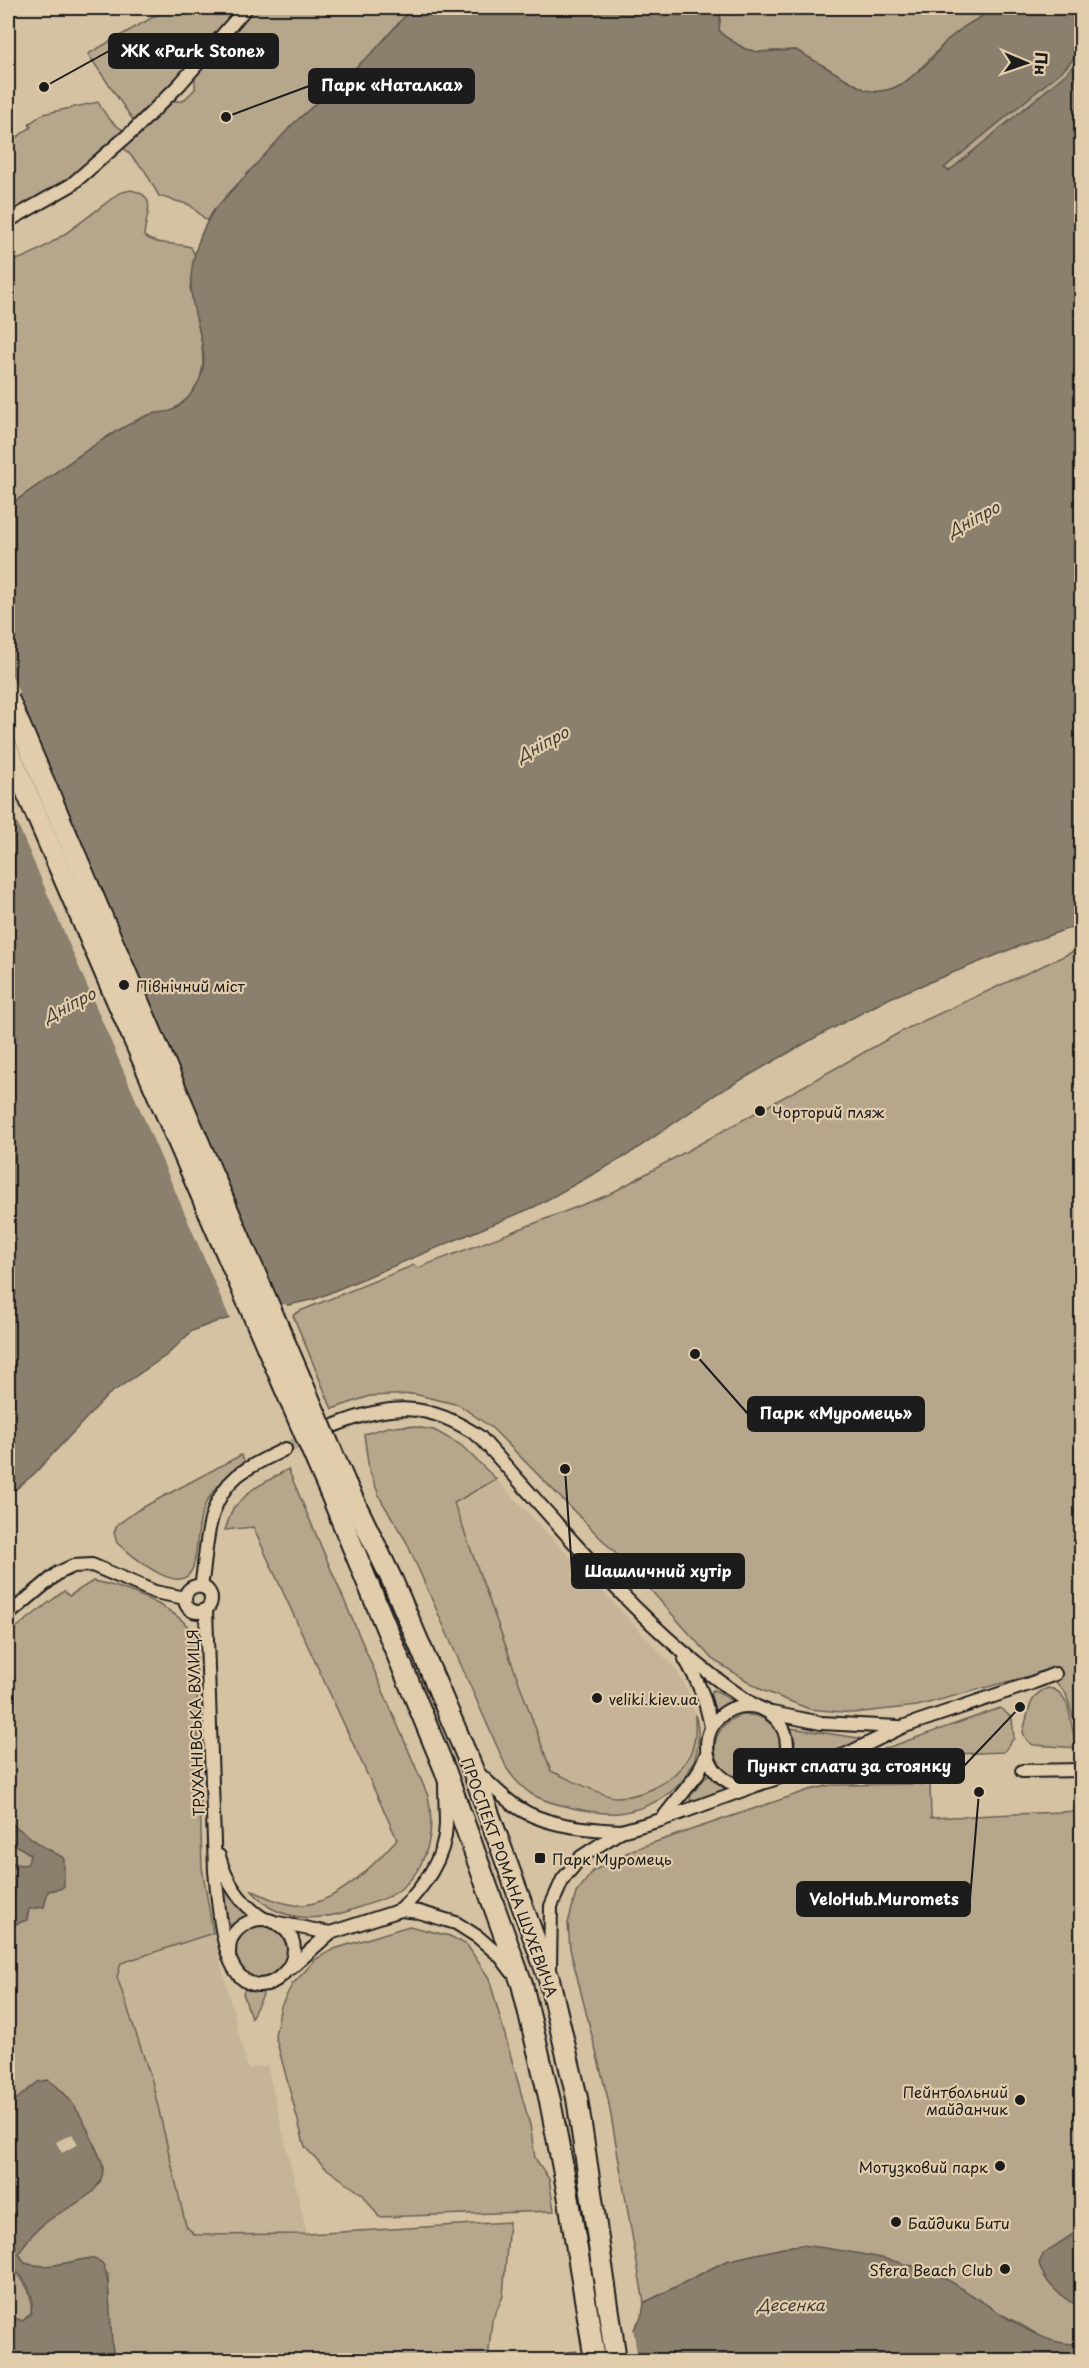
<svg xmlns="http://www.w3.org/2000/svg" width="1089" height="2368" font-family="'Playpen Sans',sans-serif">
<rect width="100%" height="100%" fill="#d5c2a2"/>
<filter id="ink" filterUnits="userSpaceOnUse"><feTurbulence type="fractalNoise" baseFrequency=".0167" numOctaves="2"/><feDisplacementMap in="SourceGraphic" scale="12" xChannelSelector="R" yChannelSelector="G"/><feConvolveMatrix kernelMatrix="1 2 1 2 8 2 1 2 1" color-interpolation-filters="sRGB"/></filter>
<g filter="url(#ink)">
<g fill="#c5b497">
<polygon points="496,1479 675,1668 688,1690 695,1714 694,1743 682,1766 665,1782 643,1792 614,1797 551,1771 453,1503"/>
<polygon points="213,1933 248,2069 267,2065 307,2234 195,2235 186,2226 152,2081 117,1977 117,1971 121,1963"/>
</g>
<g fill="#b6a68c" stroke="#696154" stroke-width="1.5">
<polygon points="169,8 238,8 208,49 135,123 88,54"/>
<polygon points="248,8 412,8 374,51 292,125 250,172 226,196 207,221 190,205 159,196 145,171 121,145 168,101 183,101 195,89 195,73"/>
<path d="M 721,8 L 996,8 C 979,18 960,28 946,42 C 922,65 903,98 865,90 L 796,50 L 758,52 L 745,49 L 724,36 L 719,30 Z"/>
<polygon points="1081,51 1081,57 1067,73 1035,125 948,171 945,170 945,166 1064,69"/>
<path d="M 98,102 C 105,115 112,124 125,131 L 69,183 L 8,218 L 8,144 L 31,127 L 29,124 L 43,114 Z"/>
<path d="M 131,190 C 160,196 145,215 144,236 C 157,246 175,242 191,247 L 195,256 L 190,287 L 202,344 L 203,364 L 200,380 L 188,398 L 170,412 L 148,415 L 116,432 L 8,506 L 8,262 C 42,256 91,214 119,193 Z"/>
<polygon points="1081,948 1081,1744 1066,1694 1047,1671 917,1706 853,1713 809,1709 762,1690 712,1659 638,1576 492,1428 459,1405 414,1394 370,1396 332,1409 293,1315 300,1311 414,1265 418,1268 608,1195 906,1029"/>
<path d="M 409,1426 L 434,1430 L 461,1445 L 496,1479 L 454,1503 L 551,1771 C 563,1776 605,1797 615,1797 C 647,1798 687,1775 694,1742 C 696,1734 695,1723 695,1714 C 710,1768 670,1806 619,1813 C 598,1815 551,1805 533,1795 C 522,1788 514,1779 507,1769 L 406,1541 L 381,1500 L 369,1470 L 364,1434 L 388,1427 Z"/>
<path d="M 241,1455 L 245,1462 C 231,1474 215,1486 206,1503 C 196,1523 199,1546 193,1567 C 182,1601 131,1554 117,1543 L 114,1533 L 117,1525 L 138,1510 Z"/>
<path d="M 288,1469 L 428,1796 C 436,1832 427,1872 395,1893 C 385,1900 371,1903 360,1907 C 332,1918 300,1924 271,1908 C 264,1904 257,1896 251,1890 C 266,1897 279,1903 295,1905 C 333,1908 374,1865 397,1839 L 253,1527 L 225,1530 L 233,1508 L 253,1489 Z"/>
<path d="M 93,1581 C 120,1585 184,1609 194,1637 C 195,1642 195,1650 196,1656 L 202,1867 L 213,1933 L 121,1963 L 117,1977 L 152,2081 L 186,2226 L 195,2235 L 307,2234 L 509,2222 L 503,2296 L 492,2320 L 488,2360 L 114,2360 L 110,2331 L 108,2274 L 91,2258 L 50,2266 L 36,2267 L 25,2263 L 19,2254 C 32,2225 74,2201 99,2182 C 106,2161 95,2148 87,2128 L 14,2101 L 8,2106 L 8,1634 L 64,1591 L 69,1596 Z"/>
<path d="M 1048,1688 C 1075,1691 1068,1730 1078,1748 L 1034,1745 C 1028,1743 1025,1739 1023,1732 C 1028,1715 1029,1693 1048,1688 Z"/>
<polygon points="713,1690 717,1691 733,1702 732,1706 719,1713 715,1711 710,1694"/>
<polygon points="1000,1708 1012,1718 1014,1738 1004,1752 877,1757 878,1751"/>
<circle cx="748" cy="1748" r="33"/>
<polygon points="790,1728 859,1738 861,1741 859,1745 791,1769 795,1741"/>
<polygon points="710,1772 714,1780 728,1791 694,1803 690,1800 691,1795"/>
<polygon points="930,1784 931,1818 1081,1811 1081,2360 1018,2323 914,2268 822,2248 792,2246 726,2261 644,2303 608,2099 570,1949 568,1923 576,1893 593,1871 632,1850 809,1790 831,1785"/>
<polygon points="225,1893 229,1893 246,1912 247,1917 232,1926 229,1923 223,1897"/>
<polygon points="409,1926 450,1936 467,1945 489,1978 530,2125 535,2158 549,2179 554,2211 379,2217 363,2195 323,2166 305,2147 275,2035 281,2006 292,1985 316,1959 334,1949"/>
<circle cx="261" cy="1952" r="26"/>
<polygon points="245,1989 262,1992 263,1995 251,2018 243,1993"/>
<path d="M 8,2267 L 13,2268 C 26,2284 33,2293 31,2313 L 23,2321 L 12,2317 L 8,2320 Z"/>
</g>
<g fill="#8b7f6d" stroke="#5f574d" stroke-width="1.5">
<path d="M 412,8 L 721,8 L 719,30 L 724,36 L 745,49 L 758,52 L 796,50 L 865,90 L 876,92 L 891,89 L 904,83 L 931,60 L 946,41 L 965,26 L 996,8 L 1081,8 L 1081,51 L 1064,69 L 944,168 L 949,171 L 1067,73 L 1081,57 L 1081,924 L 1019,946 L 890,998 L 818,1036 L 718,1093 L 626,1156 L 534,1207 L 315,1299 L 218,1321 L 192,1331 L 167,1355 L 108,1395 L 34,1474 L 8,1496 L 8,506 C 44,482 79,453 117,431 C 127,426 138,418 149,415 C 158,411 168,414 175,409 C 185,403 194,391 199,381 C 213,353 191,317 191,287 C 190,260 200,232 214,210 L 292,125 L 374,51 Z"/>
<polygon points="8,1821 44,1847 64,1858 64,1886 60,1889 48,1891 44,1907 29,1909 27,1920 8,1927 8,1862 21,1865 28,1864 30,1854 8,1840"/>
<path d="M 48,2080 C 68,2092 83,2117 91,2138 C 95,2149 102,2157 103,2168 C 104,2196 67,2206 49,2220 C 38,2228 25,2241 19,2254 L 25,2263 C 43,2269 61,2264 80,2260 C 88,2258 96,2257 102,2263 C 111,2271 110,2343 114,2360 L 8,2360 L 8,2320 L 12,2317 L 23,2321 L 31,2313 C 31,2309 33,2302 32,2298 C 30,2287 19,2269 8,2267 L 8,2106 L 38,2082 Z"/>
<path d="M 1081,2229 L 1081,2307 C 1062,2299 1044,2283 1039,2263 L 1044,2253 Z"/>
<path d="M 802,2245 C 843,2250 897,2259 936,2274 C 973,2289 1041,2355 1082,2342 L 1081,2360 L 549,2360 L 567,2352 L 591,2350 L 630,2336 L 642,2315 L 644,2303 L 726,2261 L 792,2246 Z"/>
</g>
<g fill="#d5c2a2">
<polygon points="8,667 282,1305 286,1304 288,1308 231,1321 8,802"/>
<polygon points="72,2134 78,2144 62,2153 56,2142"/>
<polygon points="633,2328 638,2360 579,2360 577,2350 605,2345 627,2334 629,2329"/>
</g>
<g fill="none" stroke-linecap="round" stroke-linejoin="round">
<polyline stroke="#b0a187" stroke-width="12" stroke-dasharray="12 6" stroke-linecap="butt" points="285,1449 311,1436"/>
<defs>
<g id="street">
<polyline points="8,221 71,185 134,130 180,84 246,8"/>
<path d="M 333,1426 C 390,1403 428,1401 480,1437 C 566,1532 648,1638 757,1707"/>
<circle cx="198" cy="1599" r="13"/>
<path d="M 201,1587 C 208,1548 204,1504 237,1476 C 250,1465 270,1457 285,1449"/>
<path d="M 206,1610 L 215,1871 C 218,1898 220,1937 231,1962 C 258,2022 328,1948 274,1922 C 258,1914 238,1924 231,1939 C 229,1944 229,1951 229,1957"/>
<polyline points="8,1615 58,1573 73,1566 92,1565 155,1592 185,1598"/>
<path d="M 685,1659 C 699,1682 706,1701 711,1727"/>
<circle cx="747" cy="1746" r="40"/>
<polyline points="772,1713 821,1723 898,1727"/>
<path d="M 475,1770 C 488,1782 502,1797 517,1807 C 545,1826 586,1829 620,1831"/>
<polyline points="1022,1771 1082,1770"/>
<polyline points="766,1782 847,1754 902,1727 1032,1683 1055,1674"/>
<polyline points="662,1819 697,1775 707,1753"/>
<path d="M 219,1856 C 226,1883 241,1904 264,1919"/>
<path d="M 401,1910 C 423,1887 445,1859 446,1825 C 446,1811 445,1797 445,1783"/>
<polyline points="278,1923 330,1933"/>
<polyline points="291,1968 330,1933 401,1910 419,1912 456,1923 478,1937 500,1956 512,1972"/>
<polyline points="550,1968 551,1906 563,1879 581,1857 621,1831 661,1820 754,1786"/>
</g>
<g id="primary">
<polyline points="346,1485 392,1580 472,1768 549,1979 577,2098 616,2360"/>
<polyline points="330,1492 445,1770 522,1984 550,2101 568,2194 595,2360"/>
</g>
</defs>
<use href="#street" stroke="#1c1c1c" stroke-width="16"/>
<use href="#primary" stroke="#1c1c1c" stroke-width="24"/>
<use href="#street" stroke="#e1ccab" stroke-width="12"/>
<use href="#primary" stroke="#e1ccab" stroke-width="20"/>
<defs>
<g id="primary-bridge">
<polyline points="8,698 346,1485"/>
<polyline points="8,749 330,1492"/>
</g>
</defs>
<use href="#primary-bridge" stroke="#1c1c1c" stroke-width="24" stroke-linecap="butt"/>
<use href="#primary-bridge" stroke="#e1ccab" stroke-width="20"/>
</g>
</g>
<g fill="#1c1c1c" stroke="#e1ccab" stroke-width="2">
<circle cx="124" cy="985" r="6"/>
<circle cx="760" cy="1111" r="6"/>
<circle cx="597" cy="1698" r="6"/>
<rect x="534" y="1852" width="12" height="12" rx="3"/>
<circle cx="1020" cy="2100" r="6"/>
<circle cx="1000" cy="2166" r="6"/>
<circle cx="896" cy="2222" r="6"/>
<circle cx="1005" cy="2269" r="6"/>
</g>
<g text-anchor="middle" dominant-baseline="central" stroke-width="4.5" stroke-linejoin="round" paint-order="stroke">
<g font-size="15" fill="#1c1c1c" stroke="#e1ccab" text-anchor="start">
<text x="136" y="985">Північний міст</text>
<text x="772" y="1111">Чорторий пляж</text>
<text x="609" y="1698">veliki.kiev.ua</text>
<text x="552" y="1858">Парк Муромець</text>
<text x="1008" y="2091" text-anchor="end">Пейнтбольний<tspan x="1008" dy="17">майданчик</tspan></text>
<text x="988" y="2166" text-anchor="end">Мотузковий парк</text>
<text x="908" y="2222">Байдики Бити</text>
<text x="993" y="2269" text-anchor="end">Sfera Beach Club</text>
</g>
<g font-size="15" fill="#1c1c1c" stroke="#e1ccab">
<text transform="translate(195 1723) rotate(-92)">ТРУХАНІВСЬКА ВУЛИЦЯ</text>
<text transform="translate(510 1877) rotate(70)">ПРОСПЕКТ РОМАНА ШУХЕВИЧА</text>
</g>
<g font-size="16" font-style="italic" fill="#433f38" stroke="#e1ccab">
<text transform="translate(973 518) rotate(-28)">Дніпро</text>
<text transform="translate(542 743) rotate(-28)">Дніпро</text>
<text transform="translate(69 1004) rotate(-27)">Дніпро</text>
<text x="791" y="2304">Десенка</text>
</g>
</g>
<path fill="none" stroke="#1c1c1c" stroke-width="2" d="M44 87L109 51M226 117L309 86M695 1354L748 1414M565 1469L572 1571M1020 1707L964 1766M979 1792L970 1899"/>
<g fill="#1c1c1c" stroke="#e1ccab" stroke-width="2">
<circle cx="44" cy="87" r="6"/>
<circle cx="226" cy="117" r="6"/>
<circle cx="695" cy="1354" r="6"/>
<circle cx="565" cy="1469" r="6"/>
<circle cx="1020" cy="1707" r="6"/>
<circle cx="979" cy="1792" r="6"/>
</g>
<g fill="#1c1c1c" stroke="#1c1c1c" stroke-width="2">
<rect x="109" y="34" width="169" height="34" rx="6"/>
<rect x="309" y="69" width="165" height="34" rx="6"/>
<rect x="748" y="1397" width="176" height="34" rx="6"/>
<rect x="572" y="1554" width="172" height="34" rx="6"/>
<rect x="734" y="1749" width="230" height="34" rx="6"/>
<rect x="797" y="1882" width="173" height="34" rx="6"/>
</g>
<g font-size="16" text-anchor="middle" font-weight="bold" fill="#fff">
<text x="193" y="57">ЖК «Park Stone»</text>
<text x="392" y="91">Парк «Наталка»</text>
<text x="836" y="1419">Парк «Муромець»</text>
<text x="658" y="1577">Шашличний хутір</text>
<text x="849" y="1772">Пункт сплати за стоянку</text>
<text x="884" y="1905">VeloHub.Muromets</text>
</g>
<rect width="1089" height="2368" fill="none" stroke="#e1ccab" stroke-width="30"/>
<rect x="15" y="15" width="1059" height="2338" fill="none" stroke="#1c1c1c" stroke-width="2" filter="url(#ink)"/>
<g transform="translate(1026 63) rotate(92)" stroke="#e1ccab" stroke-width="4.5" paint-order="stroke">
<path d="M0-4.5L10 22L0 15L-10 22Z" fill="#1c1c1c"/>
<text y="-9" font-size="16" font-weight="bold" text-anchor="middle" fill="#1c1c1c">Пн</text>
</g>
</svg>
